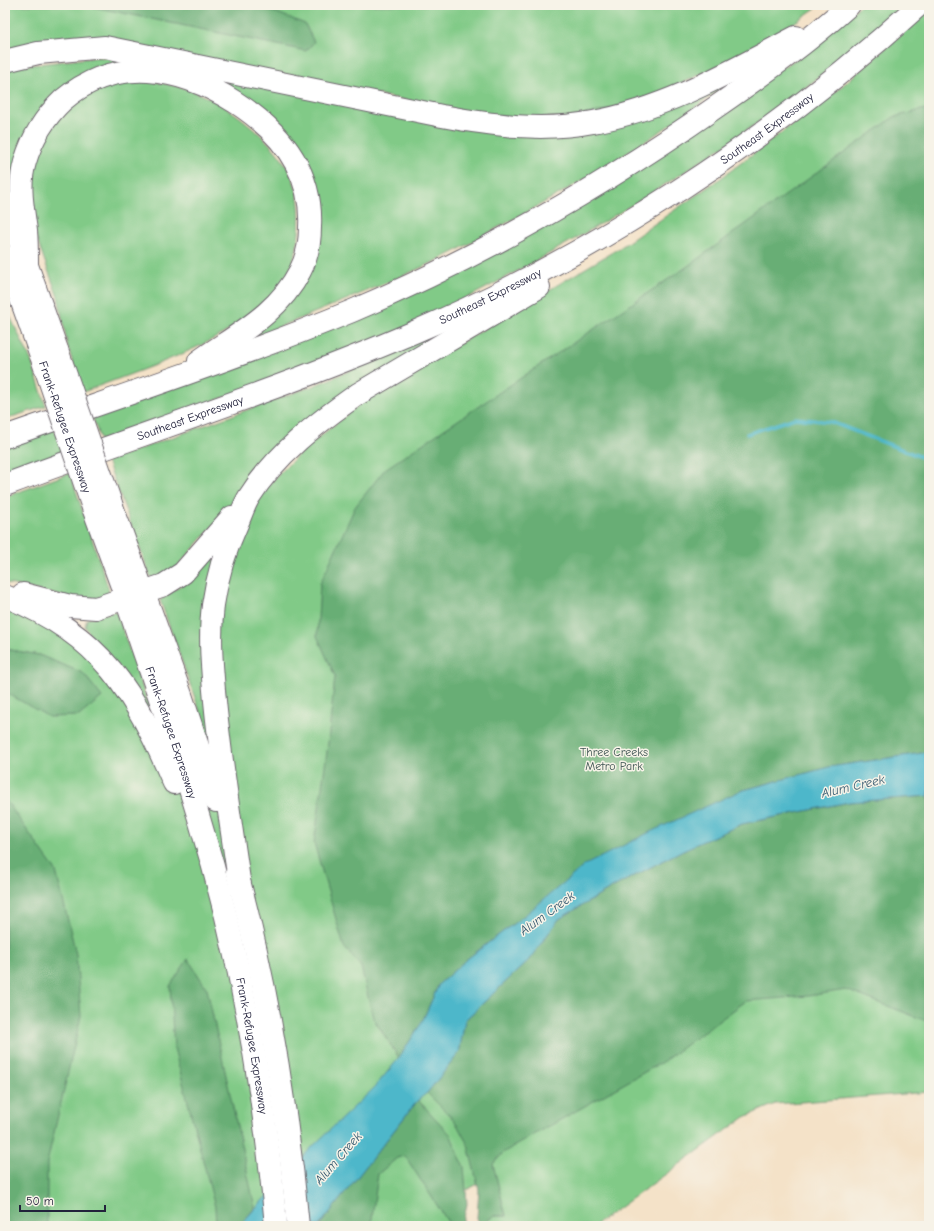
<svg xmlns="http://www.w3.org/2000/svg" width="934" height="1231" font-family="'Comic Neue',sans-serif">
<rect width="100%" height="100%" fill="#f7f3e8"/>
<filter id="ink" filterUnits="userSpaceOnUse"><feTurbulence type="fractalNoise" baseFrequency=".025" numOctaves="2"/><feDisplacementMap in="SourceGraphic" scale="8" xChannelSelector="R" yChannelSelector="G"/><feConvolveMatrix kernelMatrix="1 2 1 2 8 2 1 2 1" color-interpolation-filters="sRGB"/></filter>
<filter id="wash" filterUnits="userSpaceOnUse"><feTurbulence type="fractalNoise" baseFrequency=".012" numOctaves="4" result="noise"/><feDisplacementMap in="SourceGraphic" scale="16" xChannelSelector="R" yChannelSelector="G"/><feGaussianBlur stdDeviation="0.9" result="paint"/><feColorMatrix in="noise" values="0 0 0 0 0 0 0 0 0 0 0 0 0 0 0 0 0 1.4 0 .05"/><feComposite in="paint" operator="in"/></filter>
<g filter="url(#wash)">
<rect width="100%" height="100%" fill="#f4e2c8"/>
<g fill="#81ca87" stroke="#527661">
<polygon points="5,5 820,5 763,44 658,95 577,118 494,118 137,46 5,55"/>
<path d="M 861,5 L 903,5 C 806,96 694,169 580,236 C 512,275 443,313 370,343 C 281,378 190,409 101,442 L 92,416 L 367,314 L 803,55 Z"/>
<polygon points="929,10 929,1092 775,1104 745,1117 594,1226 481,1226 493,1216 506,1216 495,1175 438,1205 448,1222 455,1226 5,1226 5,659 39,655 5,649 5,604 93,641 85,626 87,619 116,611 147,700 201,715 160,600 187,581 214,549 219,623 223,580 262,491 302,451 365,400 621,247 721,178 834,93"/>
<polygon points="99,57 134,61 86,78 15,175 9,177 5,166 5,68"/>
<path d="M 202,74 L 500,132 L 724,86 C 654,139 577,186 499,227 C 479,238 459,250 438,260 C 377,288 316,312 254,337 L 251,333 L 306,273 L 306,169 Z"/>
<path d="M 146,80 C 163,84 182,86 198,93 C 219,102 237,114 254,129 C 288,160 303,184 299,232 C 297,260 284,289 263,309 C 256,315 246,320 238,325 C 190,355 135,372 83,392 L 68,348 L 58,297 L 34,232 L 31,167 L 51,125 L 87,93 L 110,84 Z"/>
<polygon points="5,306 31,360 46,406 5,419"/>
<polygon points="474,314 268,461 216,523 168,577 151,578 107,461 313,386 383,357"/>
<polygon points="54,429 65,454 5,475 5,446"/>
<polygon points="70,473 109,590 107,596 83,601 5,583 5,497"/>
</g>
<g fill="#68ae74" stroke="#456858">
<polygon points="84,5 245,5 275,12 305,24 314,42 306,51"/>
<polygon points="929,108 929,752 829,767 740,791 525,915 467,959 439,984 422,1022 399,1058 373,1018 361,967 344,947 314,843 327,752 335,676 317,636 320,584 355,507 385,469 685,268 894,117"/>
<polygon points="5,649 39,655 83,673 102,697 79,716 49,717 5,692"/>
<polygon points="929,796 929,1022 846,990 808,996 746,1001 664,1061 504,1152 493,1164 506,1216 493,1216 481,1226 477,1218 479,1190 468,1145 455,1121 427,1093 459,1053 465,1020 528,961 559,919 617,885 683,850 742,824 849,802"/>
<polygon points="5,799 56,871 76,954 81,1016 47,1163 47,1226 5,1226"/>
<polygon points="188,959 207,989 255,1208 239,1226 216,1226 215,1207 174,1048 170,986"/>
<polygon points="418,1100 450,1134 464,1167 467,1204 462,1226 455,1226 448,1222 405,1156 397,1158 378,1174 371,1226 319,1226"/>
</g>
<polygon fill="#4db7ca" stroke="#386c82" points="929,752 929,796 849,802 742,824 683,850 617,885 559,919 528,961 465,1020 459,1053 427,1093 418,1100 319,1226 239,1226 312,1147 374,1088 399,1058 422,1022 439,984 467,959 525,915 585,865 650,832 740,791 829,767"/>
<g fill="none" stroke-linecap="round" stroke-linejoin="round">
<polyline stroke="#4db7ca" stroke-width="3.5" points="747,434 795,418 831,422 929,460"/>
</g>
</g>
<g filter="url(#ink)">
<g fill="none" stroke-linecap="round" stroke-linejoin="round">
<defs>
<g id="major">
<polyline points="5,202 58,351"/>
<polyline points="5,256 41,357"/>
<polyline points="111,502 144,593"/>
<polyline points="93,509 126,599"/>
</g>
<g id="highway">
<path d="M 5,61 L 38,53 L 105,47 L 442,116 C 492,125 543,132 593,122 C 666,109 731,71 796,37"/>
<path d="M 27,263 C 27,253 27,242 26,231 C 23,207 18,186 25,162 C 32,138 45,117 63,100 C 116,55 180,67 235,102 C 280,131 313,171 310,227 C 310,242 307,258 300,271 C 278,314 237,334 199,361"/>
<path d="M 5,437 C 121,396 238,358 352,311 C 480,257 602,187 716,107 C 762,75 807,43 849,5"/>
<path id="s1" d="M 5,485 C 140,434 279,390 412,333 C 593,256 774,138 919,5"/>
<polyline points="144,593 181,695 216,801"/>
<polyline points="23,594 70,606 96,608 164,585 183,573 232,517"/>
<path d="M 5,596 C 103,636 134,691 174,783"/>
<path id="s2" d="M 126,599 C 150,671 176,742 198,815 C 239,948 264,1087 276,1226"/>
<path d="M 237,873 C 268,989 287,1107 298,1226"/>
<path d="M 240,887 C 231,825 221,763 215,701 C 212,669 209,637 213,605 C 217,577 225,550 237,524 C 241,515 244,505 249,497 C 276,454 318,422 358,394 L 539,287"/>
</g>
</defs>
<use href="#major" stroke="#6c656c" stroke-width="23"/>
<use href="#highway" stroke="#6c656c" stroke-width="24"/>
<use href="#major" stroke="#fff" stroke-width="21"/>
<use href="#highway" stroke="#fff" stroke-width="22"/>
<defs>
<g id="major-bridge">
<polyline points="58,351 111,502"/>
<path id="s3" d="M 41,357 L 93,509"/>
</g>
</defs>
<use href="#major-bridge" stroke="#6c656c" stroke-width="23" stroke-linecap="butt"/>
<use href="#major-bridge" stroke="#fff" stroke-width="21"/>
</g>
</g>
<g text-anchor="middle" dominant-baseline="central" stroke-width="3" stroke-linejoin="round" paint-order="stroke">
<g font-size="12" fill="#22223b" stroke="#f7f3e8">
<text stroke="none"><textPath href="#s1" startOffset="845">Southeast Expressway</textPath></text>
<text stroke="none"><textPath href="#s1" startOffset="521">Southeast Expressway</textPath></text>
<text stroke="none"><textPath href="#s1" startOffset="197">Southeast Expressway</textPath></text>
<text stroke="none"><textPath href="#s3" startOffset="74">Frank-Refugee Expressway</textPath></text>
<text stroke="none"><textPath href="#s2" startOffset="141">Frank-Refugee Expressway</textPath></text>
<text stroke="none"><textPath href="#s2" startOffset="465">Frank-Refugee Expressway</textPath></text>
</g>
<g font-size="12" fill="#3e5452" stroke="#f7f3e8">
<text x="614" y="752">Three Creeks<tspan x="614" dy="14">Metro Park</tspan></text>
</g>
<g font-size="13" font-style="italic" fill="#31566d" stroke="#f7f3e8">
<text transform="translate(853 786) rotate(-13)">Alum Creek</text>
<text transform="translate(547 913) rotate(-36)">Alum Creek</text>
<text transform="translate(338 1158) rotate(-49)">Alum Creek</text>
</g>
</g>
<rect width="934" height="1231" fill="none" stroke="#f7f3e8" stroke-width="20"/>
<path d="M20 1205v6h85v-6" fill="none" stroke="#22223b" stroke-width="2"/>
<text x="26" y="1205" font-size="12" fill="#22223b" stroke="#f7f3e8" stroke-width="3" paint-order="stroke">50 m</text>
</svg>
